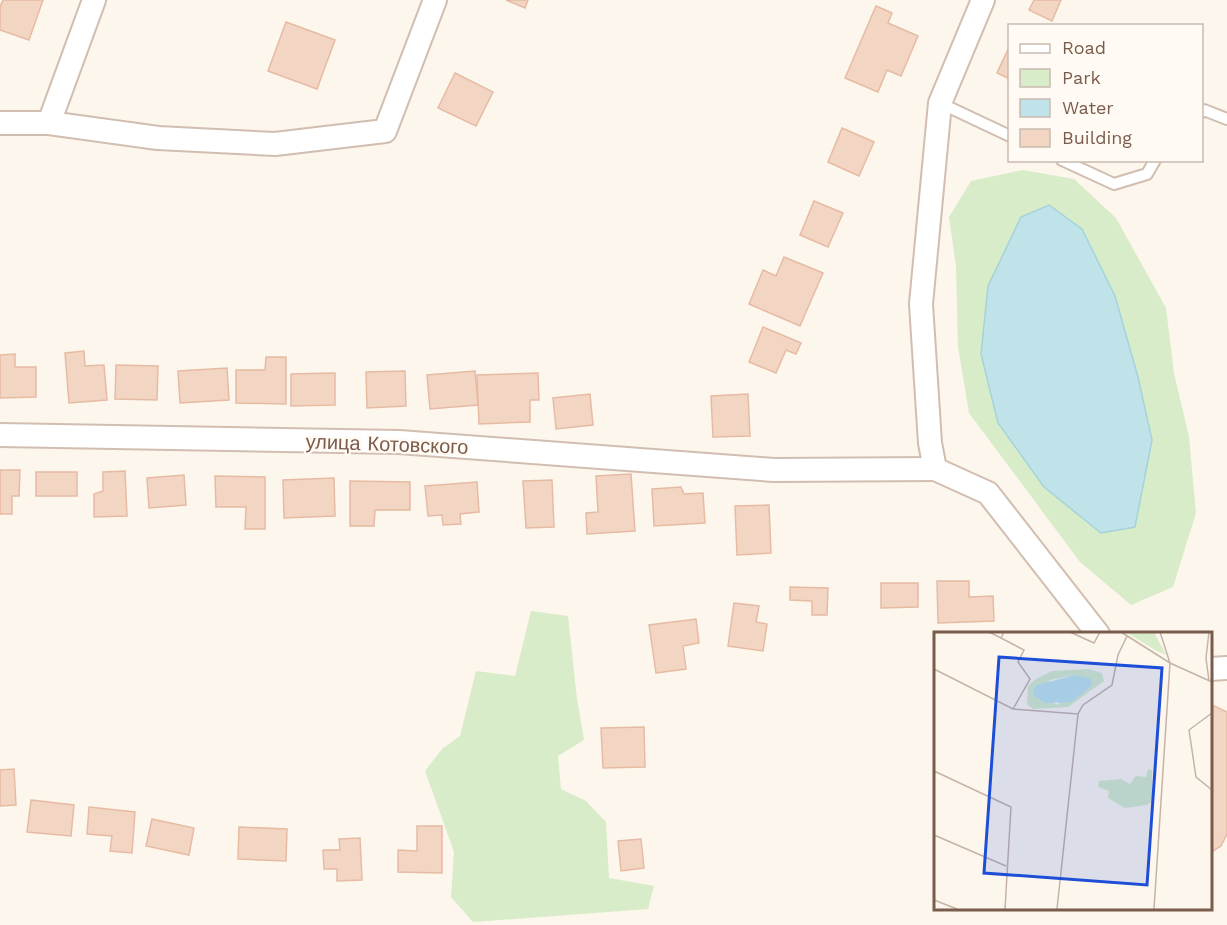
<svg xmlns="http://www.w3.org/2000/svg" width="1227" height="925" font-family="'Work Sans',sans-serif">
<rect width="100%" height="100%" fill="#fdf6ec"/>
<g fill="#d8ecc9" fill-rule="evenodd">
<path d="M 1023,170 L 1074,179 L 1116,218 L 1166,308 L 1174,373 L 1189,437 L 1196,513 L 1173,587 L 1131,605 L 1080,562 L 969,413 L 958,347 L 956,266 L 949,217 L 971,181 ZM 1021,217 L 1115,296 L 1138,377 L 1152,440 L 1044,487 L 998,423 L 981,354 L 988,286 Z"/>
<polygon points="531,611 568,616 577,699 584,740 558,756 561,789 586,801 606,822 609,878 654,886 648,909 473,922 451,897 454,852 425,771 442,749 460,736 476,671 515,676"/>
</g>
<polygon fill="#bfe3e8" stroke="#a5d3da" stroke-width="1.5" points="1049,205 1082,229 1115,296 1138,377 1152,440 1135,527 1101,533 1044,487 998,423 981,354 988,286 1021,217"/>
<g fill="#f3d5c3" stroke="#e6bba3" stroke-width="1.5">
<polygon points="3,0 43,0 29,40 0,30 0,7"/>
<polygon points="506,0 528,0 525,8"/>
<polygon points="1034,0 1061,0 1052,21 1029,10"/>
<polygon points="876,6 892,13 888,23 918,36 901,76 887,70 878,92 845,78"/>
<polygon points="286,22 335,40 317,89 268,71"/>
<polygon points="1010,45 1010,79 997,73"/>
<polygon points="455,73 493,92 476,126 438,108"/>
<polygon points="842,128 874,142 859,176 828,162"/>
<polygon points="814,201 843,213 828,247 800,235"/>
<polygon points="784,257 823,273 800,326 749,304 763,270 776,276"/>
<polygon points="763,327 801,343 796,354 786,350 776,373 749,362"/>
<polygon points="84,351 85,366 104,365 107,400 69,403 65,353"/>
<polygon points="15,354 15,367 36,367 36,397 0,398 0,355"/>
<polygon points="266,357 286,357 286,404 236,403 236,370 265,370"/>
<polygon points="116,365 158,366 157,400 115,399"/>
<polygon points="227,368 229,400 180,403 178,371"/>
<polygon points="405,371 406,406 367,408 366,372"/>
<polygon points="475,371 478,405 430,409 427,375"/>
<polygon points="335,373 335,405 291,406 291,374"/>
<polygon points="538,373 539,400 530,400 530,422 479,424 477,375"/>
<polygon points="590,394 593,425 556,429 553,398"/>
<polygon points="748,394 750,436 713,437 711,396"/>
<polygon points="0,470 20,470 19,496 12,496 12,514 0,514"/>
<polygon points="125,471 127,516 94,517 94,494 103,491 103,472"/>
<rect x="36" y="472" width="41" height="24"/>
<polygon points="631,474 635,531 587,534 586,513 598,512 596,476"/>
<polygon points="184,475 186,505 149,508 147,478"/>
<polygon points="215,476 265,477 265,529 245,529 246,507 216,507"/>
<polygon points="334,478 335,516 284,518 283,480"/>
<polygon points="552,480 554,527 526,528 523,481"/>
<polygon points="350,481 410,482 410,510 375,510 374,526 350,526"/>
<polygon points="477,482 479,512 460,514 461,524 443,525 442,515 428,516 425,486"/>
<polygon points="681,487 684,494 703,493 705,523 654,526 652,489"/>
<polygon points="769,505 771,553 737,555 735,506"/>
<polygon points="937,581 969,581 969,597 993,596 994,621 938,623"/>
<polygon points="881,583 918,583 918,607 881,608"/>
<polygon points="790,587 828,588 827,615 812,615 812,601 790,600"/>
<polygon points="734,603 759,606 756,622 767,624 763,651 728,646"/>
<polygon points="696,619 699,643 683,646 686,669 656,673 649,625"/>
<polygon points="1210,704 1227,712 1227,834 1221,846 1210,853"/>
<polygon points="644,727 645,767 603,768 601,728"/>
<polygon points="14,769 16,805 0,806 0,770"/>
<polygon points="31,800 74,805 71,836 27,832"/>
<polygon points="89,807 135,812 132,853 110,851 112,836 87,834"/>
<polygon points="152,819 194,828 189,855 146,846"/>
<polygon points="417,826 442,826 442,873 398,872 398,850 417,851"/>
<polygon points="239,827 287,829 286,861 238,859"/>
<polygon points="360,838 362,880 337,881 337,869 324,869 323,850 340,850 339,839"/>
<polygon points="641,839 644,868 621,871 618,841"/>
</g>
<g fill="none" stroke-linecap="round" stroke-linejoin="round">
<defs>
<g id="lane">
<polyline points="940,103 1010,136"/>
<polyline points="1202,112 1204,110 1227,119"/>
<polyline points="1062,160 1114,184 1147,174 1155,160"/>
</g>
<g id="street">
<polyline points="983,0 940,103 921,304 930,443 935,469 988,493 1098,634"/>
<polyline points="0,123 49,123 158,138 275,144 385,131 435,0"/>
<polyline points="49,123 94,0"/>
<polyline points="0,435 399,442 774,470 935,469"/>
<polyline points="1210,669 1227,668"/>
</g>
</defs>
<use href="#lane" stroke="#d1beb0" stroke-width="14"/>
<use href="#street" stroke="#d1beb0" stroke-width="26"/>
<use href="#lane" stroke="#fff" stroke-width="10"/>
<use href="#street" stroke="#fff" stroke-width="22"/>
</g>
<g text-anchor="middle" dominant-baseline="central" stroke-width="4.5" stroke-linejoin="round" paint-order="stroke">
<g font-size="20" fill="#7a5c4d" stroke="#fffaf3">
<text transform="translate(387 444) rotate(2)">улица Котовского</text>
</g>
</g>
<g transform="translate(934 632)">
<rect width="278" height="278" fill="#fdf6ec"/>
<path d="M 192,0 L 220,0 L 232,23 L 221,18 ZM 155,37 L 168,41 L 170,49 L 134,75 L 99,77 L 93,72 L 94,54 L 102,47 L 118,39 ZM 141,43 L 124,73 L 101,64 L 116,48 ZM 214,137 L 218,138 L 218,169 L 213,173 L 191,176 L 174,166 L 175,159 L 164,155 L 165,149 L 187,147 L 196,152 L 202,144 L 212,145 Z" fill="#d8ecc9" fill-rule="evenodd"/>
<path d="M 141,43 L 157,47 L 157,54 L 137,70 L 112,71 L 100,64 L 99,59 L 103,53 Z" fill="#bfe3e8"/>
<path fill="none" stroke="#c5b3a7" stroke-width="1.5" d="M 55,0 L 67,6 L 70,0M 136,0 L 160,11 L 166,0M 187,0 L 236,31 L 278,50M 67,6 L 90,18 L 84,30 L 96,47 L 79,77M 0,37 L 79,77 L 144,82 L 149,73 L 178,53 L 184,23 L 193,4M 275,49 L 272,26 L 275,0M 278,81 L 255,98 L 262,145 L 278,158M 0,139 L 77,175 L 71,277M 0,203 L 72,234M 0,268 L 23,277M 123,277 L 144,82M 220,277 L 236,31 L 226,0"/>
<path fill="#1d4ed8" fill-opacity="0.15" stroke="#1d4ed8" stroke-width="3" d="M 65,25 L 228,36 L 213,253 L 50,241 Z"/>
<rect width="278" height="278" fill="none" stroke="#7a5c4d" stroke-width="3"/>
</g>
<rect x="1008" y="24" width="195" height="138" fill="#fffaf3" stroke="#cabbb1" stroke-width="1.5"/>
<rect x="1020" y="44" width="30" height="9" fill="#ffffff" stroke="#cabbb1" stroke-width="1.5"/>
<text x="1062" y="54" font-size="18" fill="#7a5c4d">Road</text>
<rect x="1020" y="69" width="30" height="18" fill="#d8ecc9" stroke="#cabbb1" stroke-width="1.5"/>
<text x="1062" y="84" font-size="18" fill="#7a5c4d">Park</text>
<rect x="1020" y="99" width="30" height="18" fill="#bfe3e8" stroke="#cabbb1" stroke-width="1.5"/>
<text x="1062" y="114" font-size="18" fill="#7a5c4d">Water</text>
<rect x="1020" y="129" width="30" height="18" fill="#f3d5c3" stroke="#cabbb1" stroke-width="1.5"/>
<text x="1062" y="144" font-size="18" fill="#7a5c4d">Building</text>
</svg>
